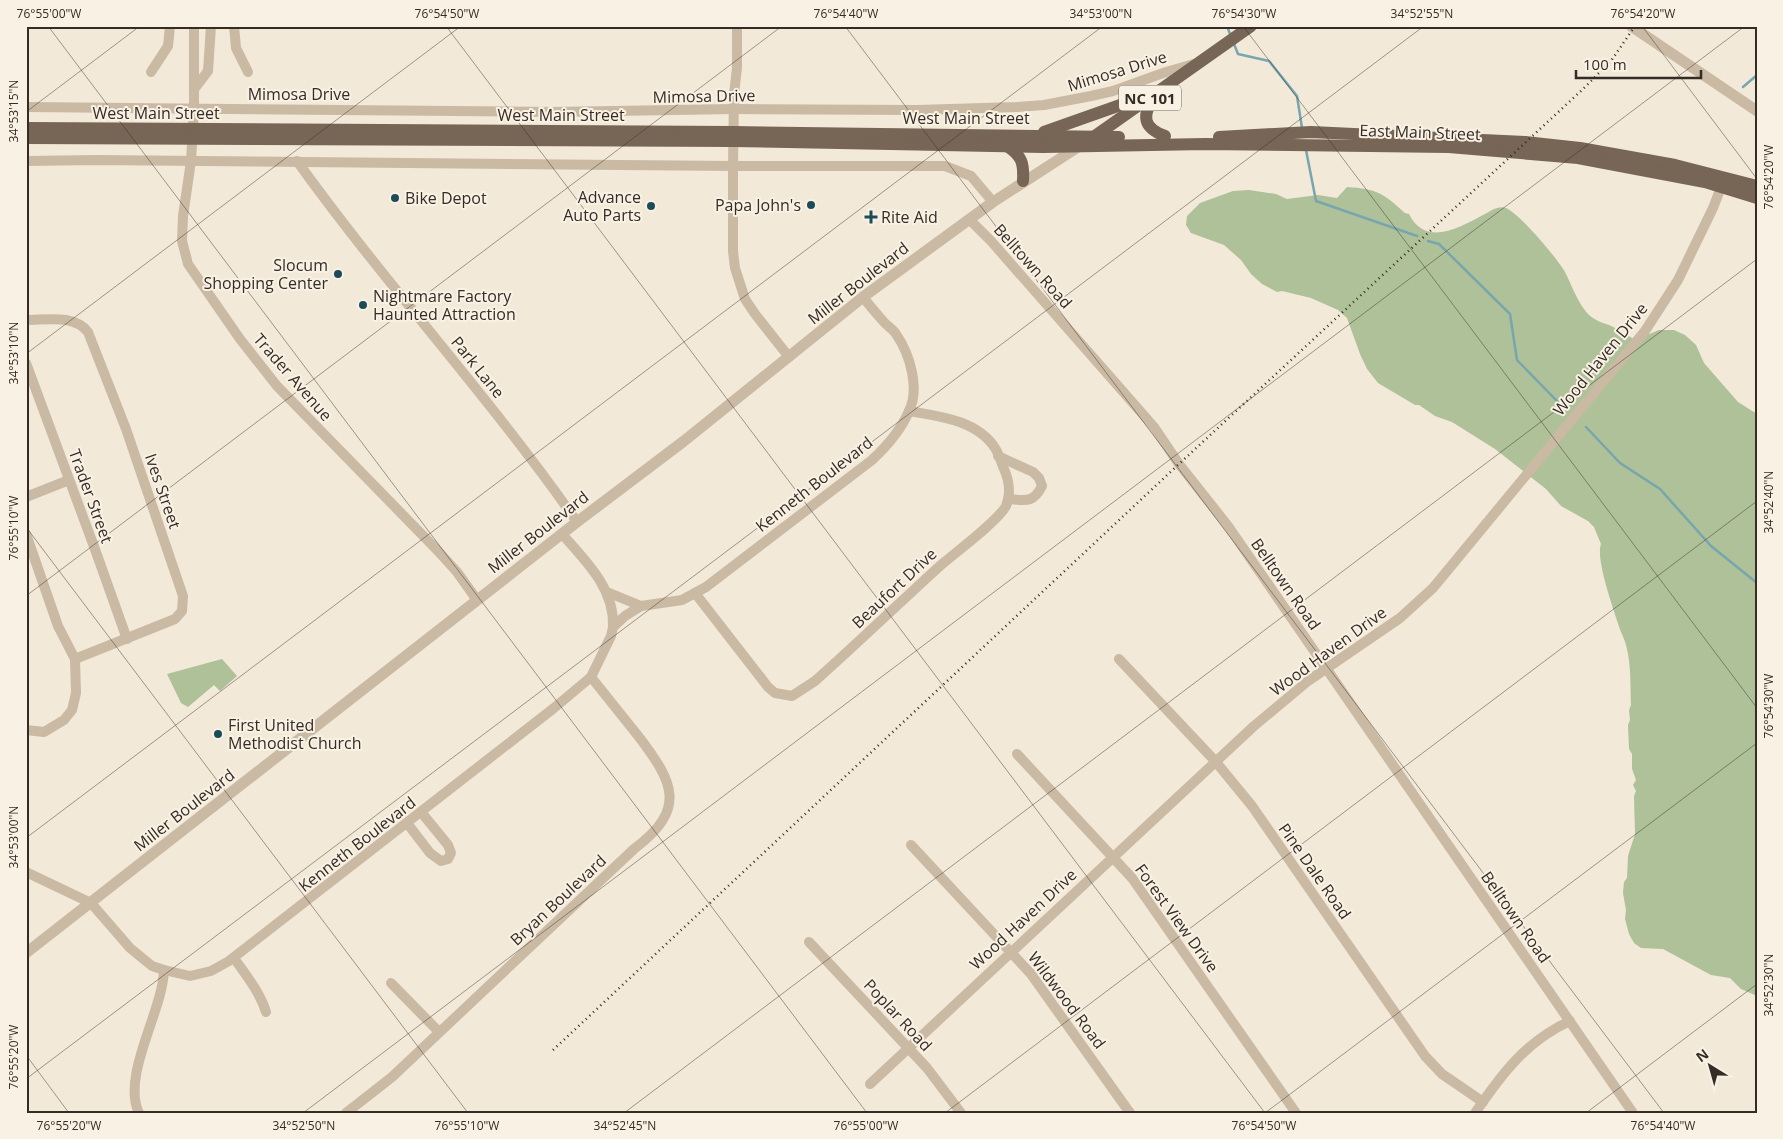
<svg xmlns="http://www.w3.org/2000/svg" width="1783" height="1139" font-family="'Open Sans',sans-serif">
<rect width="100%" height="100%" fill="#f2e9d8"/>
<g fill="#aec198">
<path d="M 1347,187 C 1377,189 1383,193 1405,213 L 1409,214 C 1426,248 1460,227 1485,214 C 1491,211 1498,205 1506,208 C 1520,214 1557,258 1565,272 C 1571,284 1576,298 1584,309 C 1590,318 1599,322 1609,325 C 1618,329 1627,335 1635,340 L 1659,330 L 1674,330 L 1685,335 L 1696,345 L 1704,363 L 1738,402 L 1757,414 L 1757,996 L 1741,989 L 1730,978 L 1711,975 L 1663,949 L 1641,948 L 1634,943 L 1629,934 L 1625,919 L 1626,910 L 1623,893 L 1624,882 L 1627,878 L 1628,856 L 1635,834 L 1634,796 L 1636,791 L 1633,785 L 1636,780 L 1632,769 L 1632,754 L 1629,749 L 1628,725 L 1630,720 L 1629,710 L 1631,705 C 1630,681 1632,654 1621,632 C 1615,614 1595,559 1601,544 L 1594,527 L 1588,521 L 1561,506 L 1546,489 L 1495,449 L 1452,422 L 1435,416 L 1419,405 L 1415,405 L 1378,383 L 1367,369 L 1360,354 L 1347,318 L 1338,310 L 1311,298 L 1282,291 L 1277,292 L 1262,284 L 1251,274 L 1241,260 L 1224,245 L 1191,233 L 1186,225 L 1187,216 L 1200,203 L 1233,191 L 1249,190 L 1276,194 L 1287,199 L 1318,195 L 1337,198 Z"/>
<polygon points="222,659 237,676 220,691 214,685 188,707 181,703 167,674"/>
</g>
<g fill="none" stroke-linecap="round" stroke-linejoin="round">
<g stroke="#77a6af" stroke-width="2.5">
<polyline points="1227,26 1230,34"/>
<polyline points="1234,44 1238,54 1269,61 1297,96 1302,128"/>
<polyline points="1743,87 1757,75"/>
<polyline points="1306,150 1316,201 1417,236"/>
<polyline points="1428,241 1439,244 1510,314 1517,360 1559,403"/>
<polyline points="1586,427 1620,463 1660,489 1711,546 1757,583"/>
</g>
<g stroke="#cabaa4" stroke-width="10">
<polyline points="194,26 194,108 191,161 183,216 182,241 188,264 240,339 277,386 438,551 457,572 477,600"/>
<polyline points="234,26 236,48 248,72"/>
<polyline points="737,26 737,68 734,94 733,166 733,251 735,268 745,299 755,314 789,357"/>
<polyline points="151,72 168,46 170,26"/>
<polyline points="195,88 208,71 211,26"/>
<polyline points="26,107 552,112 734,109 917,110 1017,107 1044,105 1091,96 1113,91 1166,72 1194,64"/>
<polyline points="26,161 96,160 733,166 945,166 971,176 993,202"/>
<path d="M 297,161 C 386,285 490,397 577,522"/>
<polyline points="969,219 991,241 1154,427 1179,464 1228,526 1633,1113"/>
<path d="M 26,320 C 47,320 74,314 88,332 L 126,429 L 183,596 L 182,611 L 175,619 L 75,659"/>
<polyline points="26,363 96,552 127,639"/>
<path d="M 998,456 L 1033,472 L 1039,478 L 1042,486 C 1033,504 1025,500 1008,499"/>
<polyline points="26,497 69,480"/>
<polyline points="26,534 58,626 75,659 76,693 72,710 64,720 44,732 26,730"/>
<path d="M 562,534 C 586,561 615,589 613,627"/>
<polyline points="607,592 641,606"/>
<path d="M 695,593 L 768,687 L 775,693 L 792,696 L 815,681 C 858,643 899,603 941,565 C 956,552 998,521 1006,506 C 1011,494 1009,480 1004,469 C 1001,462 999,454 995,448 C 977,420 938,416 909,411"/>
<polyline points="1119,659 1216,762 1252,806 1425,1056 1442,1074 1483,1102"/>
<polyline points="1017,754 1132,878 1296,1113"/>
<polyline points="407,823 430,853 441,861 448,859 451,853 448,845 421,812"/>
<polyline points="911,845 1031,974 1130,1113"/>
<path d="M 26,872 L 91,903 L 130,948 L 152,966 L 164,970 L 190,976 L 211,971 L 229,961 L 554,708 L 591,677 L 611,636 L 613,627 L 625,616 L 641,606 L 682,600 L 706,587 L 872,460 C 886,447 901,430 909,411 C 920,389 910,354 896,334 C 893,329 887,326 883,321 C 876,313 869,305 863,297"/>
<polyline points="809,942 927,1068 961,1113"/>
<path d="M 234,958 C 245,974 260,992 266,1012"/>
<polyline points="391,983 439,1032"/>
<polyline points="870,1084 1254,726 1308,681 1400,618 1433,588 1645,331 1678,280 1713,208 1723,182"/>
<path d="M 139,1113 C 121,1076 163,1011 164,970"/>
<path d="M 346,1113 L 392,1077 L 634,849 C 687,809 674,783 639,737 C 623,717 607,697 591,677"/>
<path d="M 1475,1113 C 1501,1075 1526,1041 1570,1021"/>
</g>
<g stroke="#cabaa4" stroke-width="11">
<polyline points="1631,26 1757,111"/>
<polyline points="26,953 577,522 684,441 863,297 993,202 1078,147"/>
</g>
<g stroke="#776556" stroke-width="12">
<path d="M 1155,97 C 1141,115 1143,128 1165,136"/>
<polyline points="26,128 733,132 1119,137"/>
<polyline points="1044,132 1143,97"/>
<polyline points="1095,136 1251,26"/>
<polyline points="1219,137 1311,132 1525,142 1580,148 1675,165 1757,186"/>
<polyline points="26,138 733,141 1043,147 1205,144 1449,147 1578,158 1705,182 1757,198"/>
<path d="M 1007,146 C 1022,156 1024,163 1023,181"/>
</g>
<polyline stroke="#352c26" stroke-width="2.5" stroke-dasharray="1 4" stroke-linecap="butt" points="553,1050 1179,464 1582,90 1611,61 1635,26"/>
</g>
<path fill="none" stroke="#352c26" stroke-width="1" stroke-opacity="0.45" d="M 48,26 L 867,1113M 446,26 L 1265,1113M 845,26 L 1664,1113M 1243,26 L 1757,708M 1642,26 L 1757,179M 26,112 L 140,26M 26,354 L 461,26M 26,527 L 468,1113M 26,596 L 782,26M 26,838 L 1103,26M 26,1055 L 69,1113M 26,1079 L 1424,26M 303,1113 L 1745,26M 624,1113 L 1757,259M 945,1113 L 1757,501M 1265,1113 L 1757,743M 1586,1113 L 1757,984"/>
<g fill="#1b4c57" stroke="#f9f2e4" stroke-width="2">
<circle cx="395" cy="198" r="5"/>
<circle cx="811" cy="205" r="5"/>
<circle cx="651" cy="206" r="5"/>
<path d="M868.5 209.5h5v5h5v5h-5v5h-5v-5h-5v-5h5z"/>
<circle cx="338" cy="274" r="5"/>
<circle cx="363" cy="305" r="5"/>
<circle cx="218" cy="734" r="5"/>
</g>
<g text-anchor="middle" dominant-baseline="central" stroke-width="4" stroke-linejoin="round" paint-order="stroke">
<rect fill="#f9f2e4" stroke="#70675f" stroke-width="1" x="1119" y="85.5" width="62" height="25" rx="4"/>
<g font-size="15" font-weight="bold" fill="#352c26">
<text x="1150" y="98">NC 101</text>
</g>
<g font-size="16" fill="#352c26" stroke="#f9f2e4">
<text transform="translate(1117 71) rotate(-17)">Mimosa Drive</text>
<text x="299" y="94">Mimosa Drive</text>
<text transform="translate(704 96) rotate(-1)">Mimosa Drive</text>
<text x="156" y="113">West Main Street</text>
<text x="561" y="115">West Main Street</text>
<text x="966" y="118">West Main Street</text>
<text transform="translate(1420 132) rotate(2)">East Main Street</text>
<text transform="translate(1033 266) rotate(48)">Belltown Road</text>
<text transform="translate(858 283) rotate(-38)">Miller Boulevard</text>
<text transform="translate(1600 359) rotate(-51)">Wood Haven Drive</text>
<text transform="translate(478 367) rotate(51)">Park Lane</text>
<text transform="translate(293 377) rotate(49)">Trader Avenue</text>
<text transform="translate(814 484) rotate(-38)">Kenneth Boulevard</text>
<text transform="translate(163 491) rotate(71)">Ives Street</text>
<text transform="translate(91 496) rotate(70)">Trader Street</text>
<text transform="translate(538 532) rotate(-38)">Miller Boulevard</text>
<text transform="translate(1286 584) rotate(55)">Belltown Road</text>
<text transform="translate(894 588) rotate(-43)">Beaufort Drive</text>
<text transform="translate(1328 651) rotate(-36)">Wood Haven Drive</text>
<text transform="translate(184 810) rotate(-38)">Miller Boulevard</text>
<text transform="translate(357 844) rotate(-38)">Kenneth Boulevard</text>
<text transform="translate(1315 871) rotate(55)">Pine Dale Road</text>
<text transform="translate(558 900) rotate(-43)">Bryan Boulevard</text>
<text transform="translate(1516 917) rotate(55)">Belltown Road</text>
<text transform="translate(1177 918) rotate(54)">Forest View Drive</text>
<text transform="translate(1023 919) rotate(-43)">Wood Haven Drive</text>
<text transform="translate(1067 1000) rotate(53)">Wildwood Road</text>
<text transform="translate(898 1015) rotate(47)">Poplar Road</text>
</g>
<g font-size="16" fill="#352c26" stroke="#f9f2e4" text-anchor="start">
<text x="641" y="197" text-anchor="end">Advance<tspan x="641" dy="18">Auto Parts</tspan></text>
<text x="405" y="198">Bike Depot</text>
<text x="801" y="205" text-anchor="end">Papa John's</text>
<text x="881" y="217">Rite Aid</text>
<text x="328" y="265" text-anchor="end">Slocum<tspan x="328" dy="18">Shopping Center</tspan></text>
<text x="373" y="296">Nightmare Factory<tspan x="373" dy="18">Haunted Attraction</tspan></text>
<text x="228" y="725">First United<tspan x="228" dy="18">Methodist Church</tspan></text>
</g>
</g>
<rect width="1783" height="1139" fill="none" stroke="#f9f2e4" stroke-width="55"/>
<g transform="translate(1710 1066) rotate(323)" stroke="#f9f2e4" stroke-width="4" paint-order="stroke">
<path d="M0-4L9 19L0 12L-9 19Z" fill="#352c26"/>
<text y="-8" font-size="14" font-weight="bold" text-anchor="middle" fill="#352c26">N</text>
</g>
<path d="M1576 70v8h125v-8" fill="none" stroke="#352c26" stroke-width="2.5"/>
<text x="1583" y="70" font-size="15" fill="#352c26" stroke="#f9f2e4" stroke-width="4" paint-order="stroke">100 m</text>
<rect x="28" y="28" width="1728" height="1084" fill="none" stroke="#352c26" stroke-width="2"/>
<g font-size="12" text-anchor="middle" fill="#352c26">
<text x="49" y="18">76°55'00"W</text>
<text x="447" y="18">76°54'50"W</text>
<text x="846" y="18">76°54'40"W</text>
<text x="1101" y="18">34°53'00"N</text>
<text x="1244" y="18">76°54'30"W</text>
<text x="1422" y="18">34°52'55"N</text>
<text x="1643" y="18">76°54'20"W</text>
<text transform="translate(14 111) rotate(-90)" y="4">34°53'15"N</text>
<text transform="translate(1769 177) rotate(-90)" y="4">76°54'20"W</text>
<text transform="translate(14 353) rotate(-90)" y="4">34°53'10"N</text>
<text transform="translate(1769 502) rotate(-90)" y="4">34°52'40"N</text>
<text transform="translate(14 528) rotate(-90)" y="4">76°55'10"W</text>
<text transform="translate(1769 706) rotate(-90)" y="4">76°54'30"W</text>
<text transform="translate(14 837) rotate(-90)" y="4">34°53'00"N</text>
<text transform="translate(1769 985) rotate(-90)" y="4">34°52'30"N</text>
<text transform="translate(14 1057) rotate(-90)" y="4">76°55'20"W</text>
<text x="69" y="1130">76°55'20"W</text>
<text x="304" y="1130">34°52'50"N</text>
<text x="467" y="1130">76°55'10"W</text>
<text x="625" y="1130">34°52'45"N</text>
<text x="866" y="1130">76°55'00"W</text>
<text x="1264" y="1130">76°54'50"W</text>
<text x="1663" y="1130">76°54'40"W</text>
</g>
</svg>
